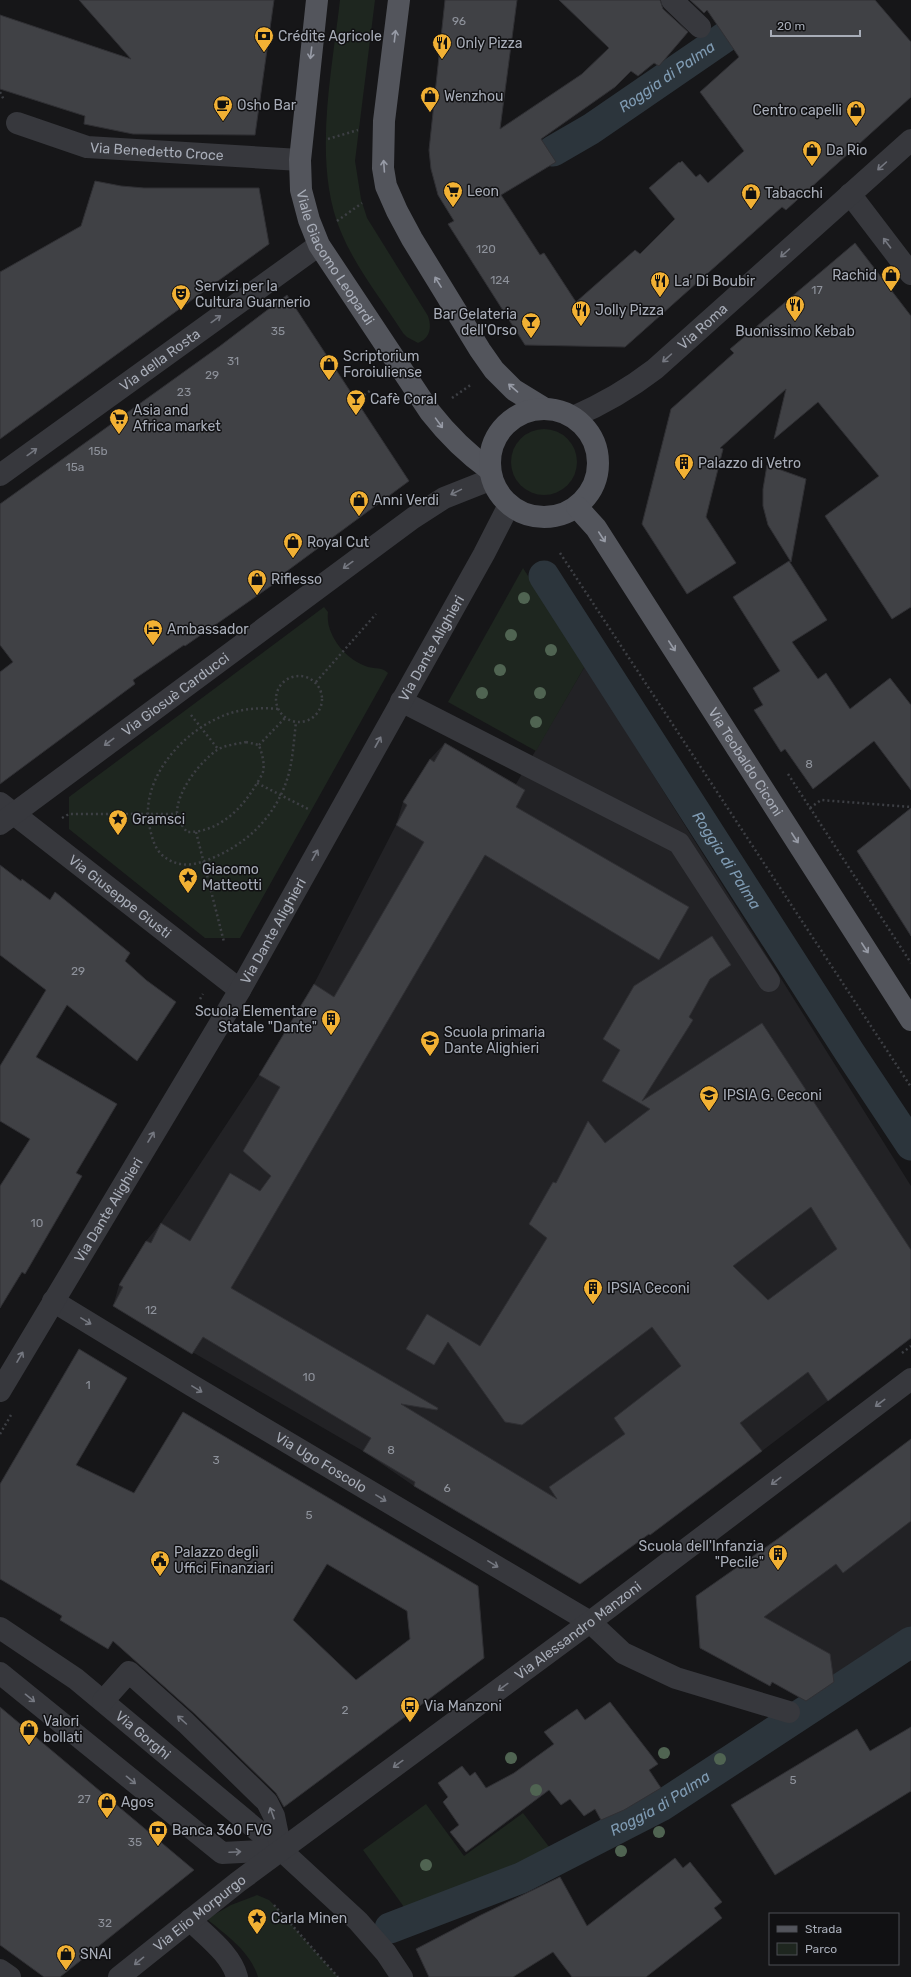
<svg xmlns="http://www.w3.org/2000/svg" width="911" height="1977" font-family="Rubik,sans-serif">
<rect width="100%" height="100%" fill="#161618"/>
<g fill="#222225">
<polygon points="585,666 911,1186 911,1338 762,1451 580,1584 414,1486 363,1451 113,1306 119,1285 146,1241 161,1223 259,1075 314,984 396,825 403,802 430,759 445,743 516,784"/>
<polygon points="911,1439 911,1628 806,1701 772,1682 770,1686 700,1648 696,1596 779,1538"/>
</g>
<g fill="#1e261f">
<path d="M 340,0 L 375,0 L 355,161 L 361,199 L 367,218 L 428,316 C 432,328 430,338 418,343 L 407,337 L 403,333 C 382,300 356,268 341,232 C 312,163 332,72 340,0 Z"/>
<circle cx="544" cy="462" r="33"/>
<polygon points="523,568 585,666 536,751 448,702"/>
<path d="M 324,607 L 328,612 C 325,635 346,660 368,667 C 376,669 382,667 388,673 L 240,938 L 205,938 L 69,829 L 69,797 Z"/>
<polygon points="426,1804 464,1856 523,1813 550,1848 476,1887 409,1914 363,1850"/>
<path d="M 257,1895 L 269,1900 L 274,1905 L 338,1977 L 258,1977 C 250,1951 227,1936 207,1919 L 231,1905 Z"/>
</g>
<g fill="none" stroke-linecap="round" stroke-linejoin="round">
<g stroke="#2c353c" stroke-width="31">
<path id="s1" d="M 553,151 L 591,129 L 779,0"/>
<path id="s2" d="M 544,576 L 850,1053 L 911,1145"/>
<path id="s3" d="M 390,1928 L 521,1878 L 661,1806 L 911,1642"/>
</g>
</g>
<g fill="#404145" stroke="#303034" fill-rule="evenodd">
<polygon points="79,0 274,0 255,135 133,134 84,124 85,116 0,89 0,15 131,59"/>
<polygon points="445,0 517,0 500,129 582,74 609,48 559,0 660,0 663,9 688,32 659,66 654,63 638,76 631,71 615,87 541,139 556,162 501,195 540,255 544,253 576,302 635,250 640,254 675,219 649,188 679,162 680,163 682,161 696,177 700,174 708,183 744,151 700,92 739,57 707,10 704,13 690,0 875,0 911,42 911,97 786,210 782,207 625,347 525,345 448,224 454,221 438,195 431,169 429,150"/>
<polygon points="95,181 121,186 144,188 259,188 269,244 0,439 0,272 81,226"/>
<polygon points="855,243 911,316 911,607 892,619 825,516 879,476 818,402 774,439 786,389 720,448 723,449 706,517 736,563 687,594 642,524 671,409 734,353 730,349"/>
<polygon points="287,295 409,481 279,577 281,579 185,646 184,645 133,680 135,684 0,784 0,672 13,662 0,645 0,504 220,346"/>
<polygon points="767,465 806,479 791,562 768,525 763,506 763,489"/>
<polygon points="789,561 827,620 792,642 818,679 826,673 850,709 890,678 911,705 911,790 874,741 813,789 785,749 781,752 754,710 763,705 753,688 780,671 733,597"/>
<path d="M 445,743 L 525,790 L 516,807 L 689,907 L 659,960 L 485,855 L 231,1288 L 438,1408 L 437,1410 L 401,1404 L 557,1499 L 549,1487 L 625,1434 L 614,1418 L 681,1366 L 652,1327 L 522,1425 L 505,1422 L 448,1342 L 434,1365 L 406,1349 L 427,1314 L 480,1346 L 547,1238 L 529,1224 L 553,1182 L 556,1183 L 588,1121 L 605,1143 L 650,1109 L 602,1081 L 620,1050 L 603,1039 L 634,986 L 712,936 L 731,965 L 710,979 L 689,1017 L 693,1020 L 642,1101 L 762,1023 L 911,1250 L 911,1338 L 828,1401 L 808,1372 L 740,1423 L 762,1451 L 650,1535 L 649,1534 L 580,1584 L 414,1486 L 415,1482 L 363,1451 L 371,1438 L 203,1337 L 192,1354 L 113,1306 L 123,1287 L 119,1285 L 146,1241 L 151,1243 L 161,1223 L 190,1241 L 230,1173 L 260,1191 L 271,1176 L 243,1151 L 280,1087 L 259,1075 L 314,984 L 334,997 L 424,842 L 396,825 L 407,805 L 403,802 L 430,759 L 434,762 ZM 811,1207 L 837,1249 L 768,1300 L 733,1266 Z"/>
<polygon points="911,808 911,936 857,851"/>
<polygon points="0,865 21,881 22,879 50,900 55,892 130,953 125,961 146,980 176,1002 137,1061 67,1005 36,1057 117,1104 76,1173 82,1176 25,1274 22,1272 0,1308 0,1186 30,1139 0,1121 0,1066 46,990 0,955"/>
<path d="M 79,1349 L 127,1378 L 76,1465 L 134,1493 L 183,1412 L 478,1586 L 484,1658 L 284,1807 L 276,1793 L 195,1714 L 113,1641 L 108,1649 L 60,1620 L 62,1616 L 0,1579 L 0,1484 ZM 327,1564 L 407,1611 L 410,1639 L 356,1680 L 293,1620 Z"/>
<polygon points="911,1439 911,1521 843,1573 836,1564 764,1617 830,1654 834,1682 806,1701 772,1682 770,1686 700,1648 696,1596 779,1538"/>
<polygon points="610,1702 658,1764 649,1770 661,1788 624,1810 601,1820 595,1809 584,1816 570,1799 561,1805 549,1790 466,1852 450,1832 459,1825 443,1802 448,1797 438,1783 462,1766 470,1776 475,1772 486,1788 514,1773 554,1744 544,1732 577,1709 585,1720"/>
<polygon points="0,1707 194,1870 60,1977 44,1977 0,1945"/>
<polygon points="911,1727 911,1791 775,1875 731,1805 857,1729 870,1751"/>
<polygon points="675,1858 683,1868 690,1862 722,1902 714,1908 722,1918 646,1977 572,1977 553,1952 513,1977 429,1977 416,1949 481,1915 560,1877 587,1926"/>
</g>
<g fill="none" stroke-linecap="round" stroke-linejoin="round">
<g stroke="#3d3f44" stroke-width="2.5" stroke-dasharray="2 3" stroke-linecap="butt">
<polyline points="0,92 4,100"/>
<polyline points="328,139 358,130"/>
<polyline points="337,221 362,203"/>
<polyline points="452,398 472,384"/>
<polyline points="356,401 371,390"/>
<polyline points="560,553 911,1087"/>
<circle cx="299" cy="699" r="23"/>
<polyline points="316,682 376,614"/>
<path d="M 278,709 C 257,707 236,709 216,719 C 179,736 141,781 149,824 C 151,834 154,848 162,855 C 177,868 193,866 210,859 C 248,844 278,814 289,773 C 293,757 294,739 296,722"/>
<polyline points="191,715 218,749"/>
<path d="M 246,742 L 259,745 C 262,754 265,763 263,772 C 261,777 257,783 254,788 C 240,811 216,833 187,832 C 183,827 177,820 177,813 C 177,791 200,762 217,750 C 225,745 237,744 246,742 Z"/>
<polyline points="259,745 285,718"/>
<polyline points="788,774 911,963"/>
<polyline points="257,783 310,810"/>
<polyline points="810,808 821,800 911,807"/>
<polyline points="62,818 69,814 177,814"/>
<polyline points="196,832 224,942"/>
<polyline points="200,999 203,994"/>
<polyline points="902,1353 911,1346"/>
<polyline points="0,1434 11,1415"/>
<polyline points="274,1905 338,1977"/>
</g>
<g stroke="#37383d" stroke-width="22">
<polyline points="672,0 700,27"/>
<path id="s4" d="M 17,123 L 87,147 L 300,160"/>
<polyline points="850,194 911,274"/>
<path id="s5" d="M 573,417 C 603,404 629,389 655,369 L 911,140"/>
<path id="s6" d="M 0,475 L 319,245"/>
<polyline points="401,701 679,843 769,981"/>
<path id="s7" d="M 0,803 L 240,990"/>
<path id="s8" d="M 0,824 L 413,518 L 444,498 L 492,479"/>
<path id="s9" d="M 53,1301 L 191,1385 L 590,1622 L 623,1653 L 676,1678 L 789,1712"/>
<path id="s10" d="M 0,1391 L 240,990 L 484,554 L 509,505"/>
<path id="s11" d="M 0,1628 L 76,1679 L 281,1850 L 358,1921 L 386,1953 L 402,1977"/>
<polyline points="0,1673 222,1853 281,1850"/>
<polyline points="103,1701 129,1672 186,1723 267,1802 274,1816 281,1850"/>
<path d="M 190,1920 C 207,1937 231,1954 237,1977"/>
<polyline points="0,1970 10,1977"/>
<path id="s12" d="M 119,1977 L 238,1882 L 590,1622 L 911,1379"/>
</g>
<g stroke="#53555c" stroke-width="22">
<path id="s13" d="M 317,0 L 300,160 L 301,190 L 309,220 L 319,245 L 430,412 C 448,435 466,453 490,470"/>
<polyline points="399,0 384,121 383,168 386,186 397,211 412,239 480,350 494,370 514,390 545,409"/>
<circle cx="544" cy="463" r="54"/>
<path id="s14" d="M 577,507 L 596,528 L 911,1020"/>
</g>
</g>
<g fill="#506452">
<circle cx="524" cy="598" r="6"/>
<circle cx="511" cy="635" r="6"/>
<circle cx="551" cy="650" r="6"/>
<circle cx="500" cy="670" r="6"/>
<circle cx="482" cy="693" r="6"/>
<circle cx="540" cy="693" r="6"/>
<circle cx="536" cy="722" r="6"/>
<circle cx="664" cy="1753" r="6"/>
<circle cx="511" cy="1758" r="6"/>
<circle cx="720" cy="1759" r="6"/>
<circle cx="536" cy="1790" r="6"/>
<circle cx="659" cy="1832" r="6"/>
<circle cx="621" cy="1851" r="6"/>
<circle cx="426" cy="1865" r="6"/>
</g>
<defs><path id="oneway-shaft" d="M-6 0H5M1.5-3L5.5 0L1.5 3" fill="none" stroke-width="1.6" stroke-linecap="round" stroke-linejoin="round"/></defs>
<g stroke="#979ba6">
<use href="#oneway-shaft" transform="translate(395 36) rotate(-83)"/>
<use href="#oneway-shaft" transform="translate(311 53) rotate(97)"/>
<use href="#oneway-shaft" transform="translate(384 166) rotate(-94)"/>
<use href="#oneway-shaft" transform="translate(438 282) rotate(-122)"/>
<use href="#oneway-shaft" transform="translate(513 388) rotate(-139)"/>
<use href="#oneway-shaft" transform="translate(439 423) rotate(54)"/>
<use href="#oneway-shaft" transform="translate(602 537) rotate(57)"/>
<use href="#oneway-shaft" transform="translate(672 646) rotate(57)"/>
<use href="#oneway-shaft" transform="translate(795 838) rotate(57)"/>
<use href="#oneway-shaft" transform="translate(865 948) rotate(57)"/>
</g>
<g stroke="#757881">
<use href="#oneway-shaft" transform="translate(882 166) rotate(138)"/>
<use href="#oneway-shaft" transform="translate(887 243) rotate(-127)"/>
<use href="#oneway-shaft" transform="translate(785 253) rotate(138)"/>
<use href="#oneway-shaft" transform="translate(216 319) rotate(-36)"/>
<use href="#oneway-shaft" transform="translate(667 358) rotate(138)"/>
<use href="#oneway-shaft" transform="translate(32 452) rotate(-36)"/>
<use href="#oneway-shaft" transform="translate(456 492) rotate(154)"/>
<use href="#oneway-shaft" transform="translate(348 565) rotate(144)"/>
<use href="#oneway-shaft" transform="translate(109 742) rotate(143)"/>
<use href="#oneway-shaft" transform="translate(378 742) rotate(-61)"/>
<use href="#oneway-shaft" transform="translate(315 855) rotate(-61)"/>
<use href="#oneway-shaft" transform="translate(151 1137) rotate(-59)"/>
<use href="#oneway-shaft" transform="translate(86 1321) rotate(31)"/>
<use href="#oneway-shaft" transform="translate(20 1357) rotate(-60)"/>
<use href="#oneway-shaft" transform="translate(197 1389) rotate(31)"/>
<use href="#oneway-shaft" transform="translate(880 1403) rotate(143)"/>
<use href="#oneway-shaft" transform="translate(776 1481) rotate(143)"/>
<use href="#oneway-shaft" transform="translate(381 1498) rotate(31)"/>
<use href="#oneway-shaft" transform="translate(493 1564) rotate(31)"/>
<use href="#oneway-shaft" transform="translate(503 1687) rotate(144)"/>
<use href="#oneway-shaft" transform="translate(30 1698) rotate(39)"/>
<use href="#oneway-shaft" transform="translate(182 1720) rotate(-138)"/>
<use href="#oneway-shaft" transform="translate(398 1764) rotate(144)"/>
<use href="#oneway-shaft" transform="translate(131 1780) rotate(39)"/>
<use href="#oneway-shaft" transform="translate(272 1813) rotate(-110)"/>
<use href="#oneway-shaft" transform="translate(235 1852) rotate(-3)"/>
<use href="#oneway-shaft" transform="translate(139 1961) rotate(141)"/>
</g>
<defs>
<symbol id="bank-pin" viewBox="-11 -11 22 30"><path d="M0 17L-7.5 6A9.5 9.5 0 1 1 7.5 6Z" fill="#f2b134" stroke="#111113"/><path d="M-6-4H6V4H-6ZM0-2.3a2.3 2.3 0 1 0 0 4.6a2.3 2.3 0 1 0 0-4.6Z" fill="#111"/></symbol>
<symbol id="restaurant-pin" viewBox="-11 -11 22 30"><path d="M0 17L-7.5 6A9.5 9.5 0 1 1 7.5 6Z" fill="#f2b134" stroke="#111113"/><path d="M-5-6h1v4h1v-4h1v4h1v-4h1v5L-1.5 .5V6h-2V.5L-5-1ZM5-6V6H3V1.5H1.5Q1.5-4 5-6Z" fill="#111"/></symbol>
<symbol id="shop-pin" viewBox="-11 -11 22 30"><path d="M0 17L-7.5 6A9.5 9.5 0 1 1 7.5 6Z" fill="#f2b134" stroke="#111113"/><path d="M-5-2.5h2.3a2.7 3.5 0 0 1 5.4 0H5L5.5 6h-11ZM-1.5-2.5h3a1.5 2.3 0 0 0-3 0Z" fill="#111"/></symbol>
<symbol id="cafe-pin" viewBox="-11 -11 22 30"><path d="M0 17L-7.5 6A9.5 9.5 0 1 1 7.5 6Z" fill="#f2b134" stroke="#111113"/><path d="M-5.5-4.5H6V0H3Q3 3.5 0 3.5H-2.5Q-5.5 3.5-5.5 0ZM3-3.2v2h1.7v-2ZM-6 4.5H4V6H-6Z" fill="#111"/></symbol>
<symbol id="supermarket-pin" viewBox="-11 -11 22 30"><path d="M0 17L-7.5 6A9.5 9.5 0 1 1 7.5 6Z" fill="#f2b134" stroke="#111113"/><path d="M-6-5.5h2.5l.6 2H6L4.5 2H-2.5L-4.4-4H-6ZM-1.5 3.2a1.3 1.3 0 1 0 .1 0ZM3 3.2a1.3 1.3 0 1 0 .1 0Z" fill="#111"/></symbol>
<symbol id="theatre-pin" viewBox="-11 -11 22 30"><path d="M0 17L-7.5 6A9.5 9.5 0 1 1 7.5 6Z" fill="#f2b134" stroke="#111113"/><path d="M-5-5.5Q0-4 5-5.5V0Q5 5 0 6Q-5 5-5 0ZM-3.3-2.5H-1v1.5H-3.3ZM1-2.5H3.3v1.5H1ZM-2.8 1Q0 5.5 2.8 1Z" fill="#111"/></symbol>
<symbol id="bar-pin" viewBox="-11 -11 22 30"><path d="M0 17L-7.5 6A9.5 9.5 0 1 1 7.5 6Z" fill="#f2b134" stroke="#111113"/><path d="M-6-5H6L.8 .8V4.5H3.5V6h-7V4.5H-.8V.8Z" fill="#111"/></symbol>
<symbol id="building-pin" viewBox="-11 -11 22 30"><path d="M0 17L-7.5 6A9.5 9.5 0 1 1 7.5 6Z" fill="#f2b134" stroke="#111113"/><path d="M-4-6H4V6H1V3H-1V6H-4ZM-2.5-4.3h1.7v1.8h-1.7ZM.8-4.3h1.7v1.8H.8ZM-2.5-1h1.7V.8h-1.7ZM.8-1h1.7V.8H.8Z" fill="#111"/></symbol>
<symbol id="hotel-pin" viewBox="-11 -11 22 30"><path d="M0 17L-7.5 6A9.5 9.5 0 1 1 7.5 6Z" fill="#f2b134" stroke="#111113"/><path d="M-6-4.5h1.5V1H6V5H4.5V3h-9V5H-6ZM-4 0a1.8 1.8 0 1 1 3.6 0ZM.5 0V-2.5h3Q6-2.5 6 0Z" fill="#111"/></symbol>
<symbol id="sight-pin" viewBox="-11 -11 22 30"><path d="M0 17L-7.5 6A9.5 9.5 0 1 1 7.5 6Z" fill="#f2b134" stroke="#111113"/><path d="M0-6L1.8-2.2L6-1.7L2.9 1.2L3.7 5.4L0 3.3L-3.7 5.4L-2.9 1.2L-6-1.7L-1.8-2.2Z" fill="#111"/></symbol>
<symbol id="school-pin" viewBox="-11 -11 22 30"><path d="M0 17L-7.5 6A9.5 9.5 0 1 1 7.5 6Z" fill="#f2b134" stroke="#111113"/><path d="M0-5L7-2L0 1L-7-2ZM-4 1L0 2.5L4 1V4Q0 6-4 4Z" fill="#111"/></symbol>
<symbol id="civic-pin" viewBox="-11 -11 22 30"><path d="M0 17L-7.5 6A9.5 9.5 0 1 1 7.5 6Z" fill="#f2b134" stroke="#111113"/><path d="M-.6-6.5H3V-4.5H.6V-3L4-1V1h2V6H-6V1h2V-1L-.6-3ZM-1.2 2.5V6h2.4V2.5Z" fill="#111"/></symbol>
<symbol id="bus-pin" viewBox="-11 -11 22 30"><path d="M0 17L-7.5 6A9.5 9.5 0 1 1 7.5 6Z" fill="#f2b134" stroke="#111113"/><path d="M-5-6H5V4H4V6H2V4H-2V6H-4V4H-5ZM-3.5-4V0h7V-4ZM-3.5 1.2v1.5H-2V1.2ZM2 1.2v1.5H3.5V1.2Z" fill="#111"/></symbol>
</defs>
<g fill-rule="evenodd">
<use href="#bank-pin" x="253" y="25" width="22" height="30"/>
<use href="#restaurant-pin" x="431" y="32" width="22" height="30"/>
<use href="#shop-pin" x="419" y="85" width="22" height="30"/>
<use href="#cafe-pin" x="212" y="94" width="22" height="30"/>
<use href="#shop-pin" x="845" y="99" width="22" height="30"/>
<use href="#shop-pin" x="801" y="139" width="22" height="30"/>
<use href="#supermarket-pin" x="442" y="180" width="22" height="30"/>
<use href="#shop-pin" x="740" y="182" width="22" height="30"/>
<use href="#shop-pin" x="880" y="264" width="22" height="30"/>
<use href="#restaurant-pin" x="649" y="270" width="22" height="30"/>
<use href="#theatre-pin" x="170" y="283" width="22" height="30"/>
<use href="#restaurant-pin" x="784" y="294" width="22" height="30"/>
<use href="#restaurant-pin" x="570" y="299" width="22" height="30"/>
<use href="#bar-pin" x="520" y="311" width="22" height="30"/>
<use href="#shop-pin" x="318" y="353" width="22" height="30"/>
<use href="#bar-pin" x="345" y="388" width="22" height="30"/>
<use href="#supermarket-pin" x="108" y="407" width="22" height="30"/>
<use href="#building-pin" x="673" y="452" width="22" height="30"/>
<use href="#shop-pin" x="348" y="489" width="22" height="30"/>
<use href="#shop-pin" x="282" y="531" width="22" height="30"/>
<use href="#shop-pin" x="246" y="568" width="22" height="30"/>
<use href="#hotel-pin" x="142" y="618" width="22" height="30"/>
<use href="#sight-pin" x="107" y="808" width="22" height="30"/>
<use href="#sight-pin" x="177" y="866" width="22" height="30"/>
<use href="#building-pin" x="320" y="1008" width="22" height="30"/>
<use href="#school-pin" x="419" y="1029" width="22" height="30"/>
<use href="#school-pin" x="698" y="1084" width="22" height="30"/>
<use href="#building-pin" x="582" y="1277" width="22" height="30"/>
<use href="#building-pin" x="767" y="1543" width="22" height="30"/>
<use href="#civic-pin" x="149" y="1549" width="22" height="30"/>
<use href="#bus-pin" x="399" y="1695" width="22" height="30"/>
<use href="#shop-pin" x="18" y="1718" width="22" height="30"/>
<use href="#shop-pin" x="96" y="1791" width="22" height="30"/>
<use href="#bank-pin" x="147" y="1819" width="22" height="30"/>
<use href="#sight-pin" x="246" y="1907" width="22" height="30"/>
<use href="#shop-pin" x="55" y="1943" width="22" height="30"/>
</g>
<g text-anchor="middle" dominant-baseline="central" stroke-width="3" stroke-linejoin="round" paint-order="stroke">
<g font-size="12" fill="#8e929b">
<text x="459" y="21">96</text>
<text x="486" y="249">120</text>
<text x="500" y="280">124</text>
<text x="817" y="290">17</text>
<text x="278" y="331">35</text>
<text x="233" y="361">31</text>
<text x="212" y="375">29</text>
<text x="184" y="392">23</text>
<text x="98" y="451">15b</text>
<text x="75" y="467">15a</text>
<text x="809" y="764">8</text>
<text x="78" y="971">29</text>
<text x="37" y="1223">10</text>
<text x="151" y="1310">12</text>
<text x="309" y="1377">10</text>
<text x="88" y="1385">1</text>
<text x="391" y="1450">8</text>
<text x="216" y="1460">3</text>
<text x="447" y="1488">6</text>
<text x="309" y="1515">5</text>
<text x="345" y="1710">2</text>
<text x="793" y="1780">5</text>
<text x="84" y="1799">27</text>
<text x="135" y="1842">35</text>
<text x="105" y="1923">32</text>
</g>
<g font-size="14" fill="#a8adb8" stroke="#111113" text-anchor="start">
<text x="278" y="36">Crédite Agricole</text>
<text x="456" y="43">Only Pizza</text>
<text x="444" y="96">Wenzhou</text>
<text x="237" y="105">Osho Bar</text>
<text x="842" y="110" text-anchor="end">Centro capelli</text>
<text x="826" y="150">Da Rio</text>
<text x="467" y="191">Leon</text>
<text x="765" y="193">Tabacchi</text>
<text x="877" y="275" text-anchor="end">Rachid</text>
<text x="674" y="281">La' Di Boubir</text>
<text x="195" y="286">Servizi per la<tspan x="195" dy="16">Cultura Guarnerio</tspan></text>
<text x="595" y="310">Jolly Pizza</text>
<text x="517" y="314" text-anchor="end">Bar Gelateria<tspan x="517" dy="16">dell'Orso</tspan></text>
<text x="795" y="331" text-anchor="middle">Buonissimo Kebab</text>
<text x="343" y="356">Scriptorium<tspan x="343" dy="16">Foroiuliense</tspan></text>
<text x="370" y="399">Cafè Coral</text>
<text x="133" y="410">Asia and<tspan x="133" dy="16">Africa market</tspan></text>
<text x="698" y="463">Palazzo di Vetro</text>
<text x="373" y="500">Anni Verdi</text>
<text x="307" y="542">Royal Cut</text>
<text x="271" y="579">Riflesso</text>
<text x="167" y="629">Ambassador</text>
<text x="132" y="819">Gramsci</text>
<text x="202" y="869">Giacomo<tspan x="202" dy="16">Matteotti</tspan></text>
<text x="317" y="1011" text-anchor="end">Scuola Elementare<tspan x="317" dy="16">Statale "Dante"</tspan></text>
<text x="444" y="1032">Scuola primaria<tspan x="444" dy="16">Dante Alighieri</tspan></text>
<text x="723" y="1095">IPSIA G. Ceconi</text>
<text x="607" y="1288">IPSIA Ceconi</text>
<text x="764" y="1546" text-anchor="end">Scuola dell'Infanzia<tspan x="764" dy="16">"Pecile"</tspan></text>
<text x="174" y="1552">Palazzo degli<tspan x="174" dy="16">Uffici Finanziari</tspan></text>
<text x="424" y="1706">Via Manzoni</text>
<text x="43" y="1721">Valori<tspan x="43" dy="16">bollati</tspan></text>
<text x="121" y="1802">Agos</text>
<text x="172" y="1830">Banca 360 FVG</text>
<text x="271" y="1918">Carla Minen</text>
<text x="80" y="1954">SNAI</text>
</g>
<g font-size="14" fill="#a8adb8" stroke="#111113">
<text stroke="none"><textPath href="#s4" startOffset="144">Via Benedetto Croce</textPath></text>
<text stroke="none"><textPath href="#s13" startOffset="267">Viale Giacomo Leopardi</textPath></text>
<text stroke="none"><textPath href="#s5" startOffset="159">Via Roma</textPath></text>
<text stroke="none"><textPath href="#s6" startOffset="197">Via della Rosta</textPath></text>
<text stroke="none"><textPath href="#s10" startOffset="859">Via Dante Alighieri</textPath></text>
<text stroke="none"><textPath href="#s8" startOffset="218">Via Giosuè Carducci</textPath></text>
<text stroke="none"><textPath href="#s14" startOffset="306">Via Teobaldo Ciconi</textPath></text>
<text stroke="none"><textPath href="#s7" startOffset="152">Via Giuseppe Giusti</textPath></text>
<text stroke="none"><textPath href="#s10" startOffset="535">Via Dante Alighieri</textPath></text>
<text stroke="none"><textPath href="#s10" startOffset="211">Via Dante Alighieri</textPath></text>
<text stroke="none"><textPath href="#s9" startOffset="313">Via Ugo Foscolo</textPath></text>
<text stroke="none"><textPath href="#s12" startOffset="575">Via Alessandro Manzoni</textPath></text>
<text stroke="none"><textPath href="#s11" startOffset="179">Via Gorghi</textPath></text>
<text stroke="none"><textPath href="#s12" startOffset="103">Via Elio Morpurgo</textPath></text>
</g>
<g font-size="15" font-style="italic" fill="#7f9bb3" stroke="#111113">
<text stroke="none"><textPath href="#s1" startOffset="136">Roggia di Palma</textPath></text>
<text stroke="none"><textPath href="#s2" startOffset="338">Roggia di Palma</textPath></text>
<text stroke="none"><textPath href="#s3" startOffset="298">Roggia di Palma</textPath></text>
</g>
</g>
<rect x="769" y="1913" width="130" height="52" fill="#111113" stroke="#4d4f55"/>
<rect x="777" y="1926" width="20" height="6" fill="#53555c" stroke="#4d4f55"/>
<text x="805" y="1933" font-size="12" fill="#a8adb8">Strada</text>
<rect x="777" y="1943" width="20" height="12" fill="#1e261f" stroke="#4d4f55"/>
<text x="805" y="1953" font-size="12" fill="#a8adb8">Parco</text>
<path d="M771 30v6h89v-6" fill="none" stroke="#a8adb8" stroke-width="2"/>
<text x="777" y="30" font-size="12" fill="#a8adb8" stroke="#111113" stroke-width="3" paint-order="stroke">20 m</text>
</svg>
